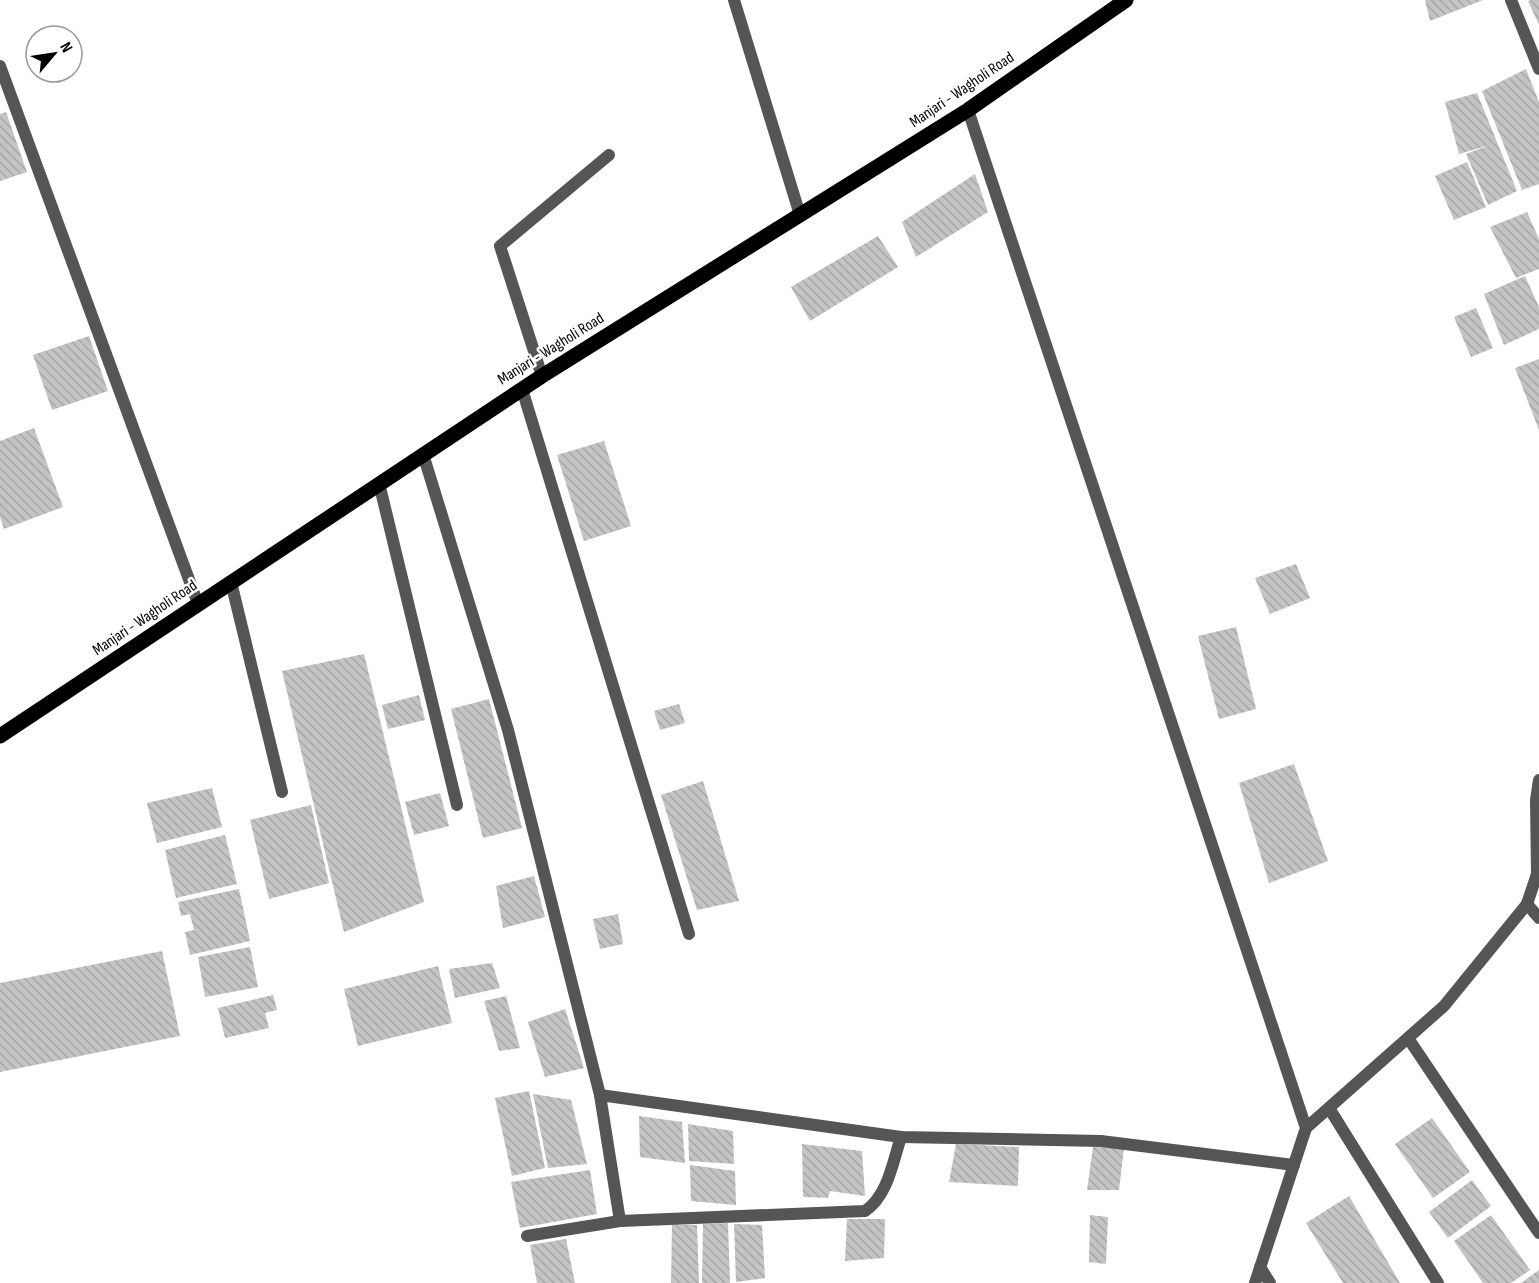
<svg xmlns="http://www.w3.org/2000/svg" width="1539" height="1283" font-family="'Sofia Sans Condensed',sans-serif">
<defs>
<pattern id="building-back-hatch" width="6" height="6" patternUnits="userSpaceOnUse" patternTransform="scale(1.5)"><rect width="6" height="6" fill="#c4c4c4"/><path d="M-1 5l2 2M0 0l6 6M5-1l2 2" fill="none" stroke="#a7a7a7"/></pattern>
</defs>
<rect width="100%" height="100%" fill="#fff"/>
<g fill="url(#building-back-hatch)">
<polygon points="1425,0 1483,0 1430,21"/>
<polygon points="1531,0 1539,0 1539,25 1528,1"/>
<polygon points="1526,69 1539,102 1539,184 1522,190 1482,91"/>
<polygon points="1477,93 1517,191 1488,205 1466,154 1490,145 1459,154 1445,102"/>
<polygon points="6,112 27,172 0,181 0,114"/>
<polygon points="1467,162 1486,207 1454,220 1435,176"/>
<polygon points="975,174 988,212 916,257 902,222"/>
<polygon points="1527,212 1539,239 1539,269 1516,278 1490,227"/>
<polygon points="878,236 898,267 810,321 791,287"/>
<polygon points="1525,276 1539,307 1539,329 1504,345 1484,294"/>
<polygon points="1476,308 1493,348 1471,357 1454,317"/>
<polygon points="89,336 108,391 52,410 33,355"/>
<polygon points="1539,359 1539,430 1515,368"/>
<polygon points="34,428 63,507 4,529 0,517 0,441"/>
<polygon points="604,441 631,526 584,541 557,455"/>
<polygon points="1296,564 1310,598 1270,614 1255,578"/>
<polygon points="1236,627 1256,709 1219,719 1198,636"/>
<polygon points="364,654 424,902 344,932 282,671"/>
<polygon points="419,695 425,720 388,729 382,705"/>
<polygon points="489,699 522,828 483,838 451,709"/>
<polygon points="679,704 685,723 660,730 654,711"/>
<polygon points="1294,764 1328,861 1269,883 1239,783"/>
<polygon points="703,781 739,901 697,910 661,795"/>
<polygon points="212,788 222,827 157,843 147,803"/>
<polygon points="440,793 449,826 414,835 405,802"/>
<polygon points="311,805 329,883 269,899 250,820"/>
<polygon points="225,835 237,884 176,898 165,850"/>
<polygon points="534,876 545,917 503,928 496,886"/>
<polygon points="239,889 250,941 190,955 185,932 194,930 190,914 181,916 178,902"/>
<polygon points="618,914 623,944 600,949 593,919"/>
<polygon points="250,947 258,987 205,997 198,957"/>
<polygon points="162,951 180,1036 0,1072 0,983"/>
<polygon points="492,963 500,988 455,998 449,969"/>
<polygon points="438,966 452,1023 358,1046 344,989"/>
<polygon points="273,995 277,1010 265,1013 269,1028 225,1038 218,1008"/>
<polygon points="506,996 520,1048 499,1051 484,1001"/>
<polygon points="565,1009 584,1068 545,1077 528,1022"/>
<polygon points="529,1091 545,1168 512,1176 495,1098"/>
<polygon points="533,1094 571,1100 587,1164 548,1168"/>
<polygon points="639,1116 682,1122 685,1163 640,1157"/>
<polygon points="1432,1118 1470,1172 1433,1198 1395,1144"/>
<polygon points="688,1124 733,1131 734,1164 689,1161"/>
<polygon points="802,1144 862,1151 865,1196 830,1191 828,1198 803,1197"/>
<polygon points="956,1144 1019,1147 1018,1186 949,1182"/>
<polygon points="1093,1147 1124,1148 1119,1190 1087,1190"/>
<polygon points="690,1165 735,1171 736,1205 691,1201"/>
<polygon points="590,1170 597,1214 520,1228 511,1182"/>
<polygon points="1472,1180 1491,1206 1448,1238 1429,1212"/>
<polygon points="1349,1196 1400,1283 1343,1283 1306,1223"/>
<polygon points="1090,1215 1108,1217 1106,1264 1089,1262"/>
<polygon points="1491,1215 1530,1270 1511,1283 1483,1283 1454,1241"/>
<polygon points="847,1219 885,1219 884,1258 845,1261"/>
<polygon points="728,1223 730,1283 702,1283 703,1224"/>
<polygon points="734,1224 762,1225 765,1278 736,1282"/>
<polygon points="672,1225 697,1225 699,1283 671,1283"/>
<polygon points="566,1239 575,1283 537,1283 530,1245"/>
<polygon points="1539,1270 1539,1283 1521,1283"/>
</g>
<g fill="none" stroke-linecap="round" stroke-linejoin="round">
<g stroke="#555" stroke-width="12">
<polyline points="542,376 500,246 609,155"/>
<polyline points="231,582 282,792"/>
</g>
<g stroke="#555" stroke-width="12">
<polyline points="734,0 800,215"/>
<polyline points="1511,0 1539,69"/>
<polyline points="0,66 198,604"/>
<polyline points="968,110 1306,1128 1255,1283"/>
<polyline points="522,389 689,934"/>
<polyline points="423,454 508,730 600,1095 620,1221"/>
<polyline points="379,483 457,805"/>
<polyline points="1527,904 1539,918"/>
<polyline points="1408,1038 1539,1233"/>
<polyline points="600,1095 901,1137 1101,1141 1294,1165"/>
<polyline points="1329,1108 1438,1283"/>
<polyline points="1306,1128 1444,1006 1527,904 1537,874 1536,800 1539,780"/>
<path d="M 527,1236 L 620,1221 L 865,1211 C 888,1196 893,1161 901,1137"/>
<polyline points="1260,1267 1270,1283"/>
</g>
<polyline stroke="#000" stroke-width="15" points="0,736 542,376 968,110 1126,0"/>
</g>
<g text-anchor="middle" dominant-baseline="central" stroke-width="5" stroke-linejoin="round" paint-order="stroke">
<g font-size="16" fill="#000" stroke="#fff">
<text transform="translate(962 90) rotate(-34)">Manjari - Wagholi Road</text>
<text transform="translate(551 349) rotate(-32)">Manjari - Wagholi Road</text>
<text transform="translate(145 618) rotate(-34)">Manjari - Wagholi Road</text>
</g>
</g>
<g transform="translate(54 54) rotate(61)"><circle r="28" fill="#ffffff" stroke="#999999" stroke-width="1.5"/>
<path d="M0-4.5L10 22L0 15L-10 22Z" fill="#000000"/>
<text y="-9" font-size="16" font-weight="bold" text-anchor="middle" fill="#000000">N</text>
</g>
</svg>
